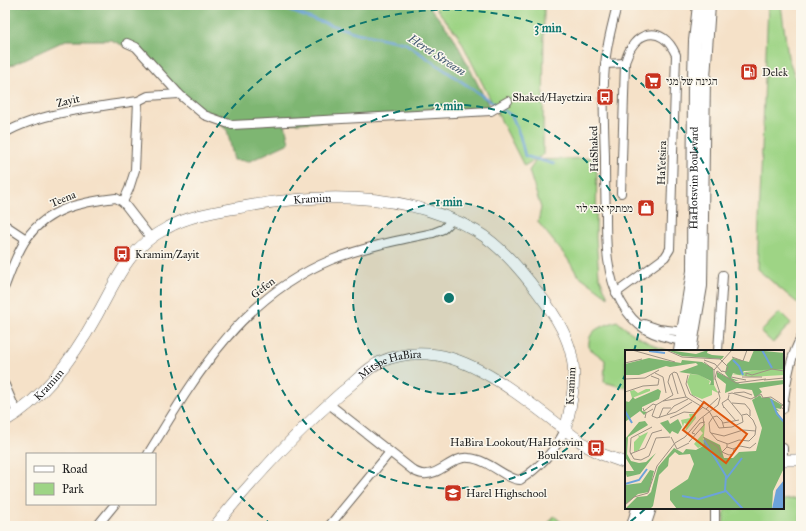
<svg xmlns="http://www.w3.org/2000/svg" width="806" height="531" font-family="'IM FELL Great Primer','Frank Ruhl Libre',serif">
<rect width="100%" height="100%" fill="#fbf7ec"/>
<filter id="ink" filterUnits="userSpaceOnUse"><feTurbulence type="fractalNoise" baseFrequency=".025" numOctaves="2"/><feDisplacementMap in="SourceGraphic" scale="8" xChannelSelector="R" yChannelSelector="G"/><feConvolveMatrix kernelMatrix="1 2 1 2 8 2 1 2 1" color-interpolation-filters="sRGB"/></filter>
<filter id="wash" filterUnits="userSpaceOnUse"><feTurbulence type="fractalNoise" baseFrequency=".012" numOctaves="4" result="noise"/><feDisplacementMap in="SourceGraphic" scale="16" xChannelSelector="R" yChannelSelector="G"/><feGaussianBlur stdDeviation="0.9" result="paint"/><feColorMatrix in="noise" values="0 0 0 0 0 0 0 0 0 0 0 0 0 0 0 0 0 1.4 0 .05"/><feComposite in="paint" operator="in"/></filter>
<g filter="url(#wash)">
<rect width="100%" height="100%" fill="#f5e1c8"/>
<g fill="#9ed485" stroke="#5d7850">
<polygon points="433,5 544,5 543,155 524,166 458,35"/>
<polygon points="768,5 781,5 788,57 801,95 801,306 757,269"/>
<polygon points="597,158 596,238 599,276 608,297 577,274 567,258 538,222 541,208 529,171 536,160"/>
<polygon points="780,312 791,323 773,343 761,332"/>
<path d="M 617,321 C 632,335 648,343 667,351 L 626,351 L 626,388 L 604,382 L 605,360 L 589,348 C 587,328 602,327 617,321 Z"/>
<polygon points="801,498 801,526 723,526 725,508 783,508 783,500"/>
<polygon points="554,516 566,526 546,526"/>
</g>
<polygon fill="#7eb672" stroke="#4d6947" points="5,5 428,5 453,36 491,110 285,124 289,143 250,161 234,160 227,130 191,102 140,53 111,40 66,40 5,68"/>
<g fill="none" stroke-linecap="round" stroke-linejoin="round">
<polyline stroke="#6ca2da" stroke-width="2.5" points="275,5 309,18 357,33 405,43 512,116 520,136 525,156 554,164"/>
</g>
</g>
<g filter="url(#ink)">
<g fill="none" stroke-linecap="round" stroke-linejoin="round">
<defs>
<g id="minor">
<path d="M 617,5 C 613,22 608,39 606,56 C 602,89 604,123 605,156 C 605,175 605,194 606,214 C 606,244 606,275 621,302 C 636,330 654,336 682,341 L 685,340"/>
<polyline points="127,43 136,47 179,94 204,115 232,125 491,111 508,101"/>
<polyline points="605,64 625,63"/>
<polyline points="138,101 148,96 179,94"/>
<path d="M 5,133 C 41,112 97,107 138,101 L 135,170 L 129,189 L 123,202"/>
<polyline points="5,225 26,239"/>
<path d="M 5,286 C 11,270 17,252 27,238 C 48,208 82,202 116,198 L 123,202 L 150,237"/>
<path d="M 616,293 L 665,257 L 670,249 L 676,55 C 662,22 632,31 625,63 L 621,193"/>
<polyline points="644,324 659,329 684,332 686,334"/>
<polyline points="718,351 723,275"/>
<polyline points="5,385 17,413"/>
<path d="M 329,404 L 414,471 C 416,472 420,474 423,474 C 440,476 452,456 469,458 C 488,459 507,480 520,480 C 539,468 555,450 565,430"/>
<path d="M 783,409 C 785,389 790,356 801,338"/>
<polyline points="783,448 783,460"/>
<path d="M 148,454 C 196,375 241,297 331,260 C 364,247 399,240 433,233 L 443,229 L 452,220"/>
<polyline points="97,526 115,504"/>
<polyline points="329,526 390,452"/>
<polyline points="715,526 715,508"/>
</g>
<g id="tertiary">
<path id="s1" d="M 5,421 C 46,397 75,355 97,315 C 118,278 128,248 167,228 C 188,216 214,212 237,208 C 315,193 404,190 476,231 C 500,245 522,271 539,294 C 553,312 568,334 572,358 C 577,381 571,408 565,430"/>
<polyline points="783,460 801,460"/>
<path id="s2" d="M 215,526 C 254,478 295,433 342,392 C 354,383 367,368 380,362 C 398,354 417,352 437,355 C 488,363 546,417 588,447 L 601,454 L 626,463"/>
</g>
<g id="secondary">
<path id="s3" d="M 680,351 L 693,271 L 694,76 L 695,41 L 699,5"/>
<polyline points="690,351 701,286 704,78 709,5"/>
<polyline points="633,526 638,508"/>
<polyline points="644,526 650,508"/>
</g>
</defs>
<use href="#minor" stroke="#686158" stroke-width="10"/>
<use href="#tertiary" stroke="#686158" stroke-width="12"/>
<use href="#secondary" stroke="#686158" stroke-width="14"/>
<use href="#minor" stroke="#fff" stroke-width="8"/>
<use href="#tertiary" stroke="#fff" stroke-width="11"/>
<use href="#secondary" stroke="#fff" stroke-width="12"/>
</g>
</g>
<circle cx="449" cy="298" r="96" fill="#0f766e" fill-opacity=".12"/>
<g fill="none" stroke="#0f766e" stroke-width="2" stroke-dasharray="7 5">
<circle cx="449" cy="298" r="96"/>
<path d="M626 373A192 192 0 1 1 634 351"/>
<path d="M645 509A288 288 0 0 1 626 525M272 525A288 288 0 1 1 732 350"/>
</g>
<defs>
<symbol id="fuel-square" viewBox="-11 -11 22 22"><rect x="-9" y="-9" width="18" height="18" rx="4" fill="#c8321e" stroke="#fbf7ec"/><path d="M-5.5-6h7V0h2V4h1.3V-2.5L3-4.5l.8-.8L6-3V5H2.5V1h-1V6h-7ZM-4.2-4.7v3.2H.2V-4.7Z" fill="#fff"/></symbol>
<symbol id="supermarket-square" viewBox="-11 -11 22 22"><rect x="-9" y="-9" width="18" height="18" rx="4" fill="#c8321e" stroke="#fbf7ec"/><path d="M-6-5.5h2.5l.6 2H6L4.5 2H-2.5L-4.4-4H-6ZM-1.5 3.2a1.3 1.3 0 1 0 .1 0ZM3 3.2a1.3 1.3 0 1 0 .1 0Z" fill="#fff"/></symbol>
<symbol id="bus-square" viewBox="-11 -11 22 22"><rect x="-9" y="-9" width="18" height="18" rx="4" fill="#c8321e" stroke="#fbf7ec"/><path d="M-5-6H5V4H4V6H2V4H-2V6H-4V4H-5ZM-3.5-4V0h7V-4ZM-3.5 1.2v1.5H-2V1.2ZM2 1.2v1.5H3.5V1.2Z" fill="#fff"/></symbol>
<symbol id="shop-square" viewBox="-11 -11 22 22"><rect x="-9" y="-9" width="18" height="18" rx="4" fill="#c8321e" stroke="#fbf7ec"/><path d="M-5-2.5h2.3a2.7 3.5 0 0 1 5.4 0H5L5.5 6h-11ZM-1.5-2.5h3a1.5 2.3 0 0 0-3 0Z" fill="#fff"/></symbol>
<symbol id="school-square" viewBox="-11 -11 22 22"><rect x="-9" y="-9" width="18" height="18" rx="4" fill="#c8321e" stroke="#fbf7ec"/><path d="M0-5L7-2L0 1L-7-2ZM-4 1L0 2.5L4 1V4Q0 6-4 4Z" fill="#fff"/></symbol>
</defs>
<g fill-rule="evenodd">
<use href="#fuel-square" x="739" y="62" width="20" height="20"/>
<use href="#supermarket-square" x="643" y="71" width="20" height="20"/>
<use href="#bus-square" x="595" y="87" width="20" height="20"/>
<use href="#shop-square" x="636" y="198" width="20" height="20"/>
<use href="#bus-square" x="112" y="244" width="20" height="20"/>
<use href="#bus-square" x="586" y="438" width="20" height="20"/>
<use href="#school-square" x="443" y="483" width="20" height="20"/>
</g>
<g text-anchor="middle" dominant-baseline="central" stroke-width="3" stroke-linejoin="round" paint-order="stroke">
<g font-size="11" fill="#1c1c1c" stroke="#fbf7ec" text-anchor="start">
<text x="762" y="72">Delek</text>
<text x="666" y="81">הגינה של מגי</text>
<text x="592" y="97" text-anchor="end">Shaked/Hayetzira</text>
<text x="633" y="208" text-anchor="end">ממתקי אבי לוי</text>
<text x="135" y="254">Kramim/Zayit</text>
<text x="583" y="442" text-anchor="end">HaBira Lookout/HaHotsvim<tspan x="583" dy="13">Boulevard</tspan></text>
<text x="466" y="493">Harel Highschool</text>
</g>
<g font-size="11" fill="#1c1c1c" stroke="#fbf7ec">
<text transform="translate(68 101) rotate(-13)">Zayit</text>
<text transform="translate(594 149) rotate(-91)">HaShaked</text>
<text transform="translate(662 163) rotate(-88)">HaYetsira</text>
<text stroke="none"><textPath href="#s3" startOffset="174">HaHotsvim Boulevard</textPath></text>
<text transform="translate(63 199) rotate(-22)">Teena</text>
<text stroke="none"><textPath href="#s1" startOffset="405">Kramim</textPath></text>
<text transform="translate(263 288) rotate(-38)">Gefen</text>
<text stroke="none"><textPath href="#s2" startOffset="242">Mitspe HaBira</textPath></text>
<text stroke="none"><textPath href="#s1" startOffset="57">Kramim</textPath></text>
<text transform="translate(571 386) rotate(-87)">Kramim</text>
</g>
<g font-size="12" font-style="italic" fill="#405871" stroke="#fbf7ec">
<text transform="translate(437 55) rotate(33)">Heret Stream</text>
</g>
</g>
<g transform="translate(625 350)">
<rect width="159" height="159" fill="#f5e1c8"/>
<path d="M 147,18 L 159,19 L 159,25 L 126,27 L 107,24 ZM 65,24 L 75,25 L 85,31 L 84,34 L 89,35 L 93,43 L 87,40 L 87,45 L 77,49 L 67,45 L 62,32 ZM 21,39 L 25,39 L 25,41 L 7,48 L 5,41 L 9,40 L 13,43 ZM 64,64 L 70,64 L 71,68 L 60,82 L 62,74 L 59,73 L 58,77 L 56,70 L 65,68 ZM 80,73 L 78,96 L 73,98 L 69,94 L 78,83 L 75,80 ZM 23,82 L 14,100 L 9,102 L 9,92 L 14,87 L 13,85 L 15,86 Z" fill="#9ed485"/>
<path d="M 42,0 L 71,4 L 83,0 L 82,3 L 87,5 L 99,6 L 97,9 L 57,6 ZM 129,0 L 159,3 L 159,19 L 119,21 L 115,25 L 108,23 L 106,28 L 114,31 L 105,30 L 100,23 L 102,14 L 108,8 L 124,12 ZM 24,8 L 56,13 L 57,10 L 77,12 L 88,18 L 89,35 L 85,35 L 86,31 L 74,25 L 54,22 L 73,15 L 71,13 L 45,17 L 41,16 L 14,25 L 0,25 L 0,14 ZM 92,22 L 115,34 L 159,30 L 159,34 L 134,38 L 137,42 L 130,48 L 127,40 L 112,38 L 100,43 L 101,34 L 92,27 ZM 33,39 L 36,41 L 34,49 L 17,57 L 17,61 L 22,62 L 19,65 L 15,61 L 0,72 L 0,51 L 4,52 L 8,47 L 10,49 ZM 135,45 L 137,48 L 143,47 L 157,55 L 156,59 L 151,58 L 155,62 L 151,60 L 159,72 L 159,118 L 148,141 L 147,159 L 52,159 L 45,150 L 45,141 L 63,129 L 69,114 L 65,104 L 54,105 L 50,102 L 44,108 L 43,116 L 34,125 L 28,156 L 25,159 L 0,159 L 12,147 L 22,146 L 26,142 L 33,117 L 49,98 L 58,103 L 61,99 L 71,100 L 78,96 L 79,87 L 95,95 L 99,108 L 108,108 L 114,102 L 131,101 L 137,78 L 127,50 ZM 53,69 L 57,77 L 53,84 L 47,81 L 45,84 L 35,73 L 43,70 L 45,74 ZM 20,71 L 23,75 L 3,87 L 2,104 L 6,111 L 14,113 L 21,112 L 31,103 L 15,124 L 2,127 L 0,121 L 9,121 L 0,107 L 0,89 L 14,72 ZM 25,120 L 29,121 L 24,142 L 13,144 L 0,155 L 0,135 L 16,133 Z" fill="#7eb672"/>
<path d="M 159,130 L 159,159 L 147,159 L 151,140 Z" fill="#6ca2da"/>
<path fill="none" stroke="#6ca2da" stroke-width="2" d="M 137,0 L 147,18M 24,1 L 40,3M 108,10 L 114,16 L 118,25M 146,49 L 152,64 L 159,72M 0,61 L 7,73M 79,90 L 101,126 L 100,140 L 118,159M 101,129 L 117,108M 0,134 L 14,130 L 22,119M 57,146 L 74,149 L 101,141"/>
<path fill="none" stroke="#9e9283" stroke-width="1" d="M 7,0 L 50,12M 41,0 L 57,7 L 95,9 L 103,17 L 101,22 L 97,21M 107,7 L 118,11 L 122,0M 79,10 L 90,14 L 97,22M 79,12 L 89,20M 0,13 L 17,9M 30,23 L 38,27 L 41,43M 47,23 L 53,44M 63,25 L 61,34 L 65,44 L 84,56M 121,26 L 121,23 L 127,25 L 147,19 L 159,21M 106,27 L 121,30M 117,27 L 137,27M 0,29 L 20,28 L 34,20M 89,30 L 89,20 L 107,0M 139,30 L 159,28M 0,42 L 18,36 L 33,35 L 34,29 L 26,26M 95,43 L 90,28 L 92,21 L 111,33 L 141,29M 109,43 L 119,42 L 127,45M 103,44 L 107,43 L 126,49 L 136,44 L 138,48 L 146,47 L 158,55 L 155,57 L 159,59M 38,51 L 61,47M 67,52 L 51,62 L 32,68 L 27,66 L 31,55 L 48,45 L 43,32 L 45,25 L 49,22 L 52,23 L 61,47 L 84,61 L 94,78 L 107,77 L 118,72 L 117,66 L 103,49M 107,53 L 120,54 L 125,60 L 125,66M 99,57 L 111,71M 18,58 L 19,61 L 28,54 L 31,55M 99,58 L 97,53 L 103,49 L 104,45M 81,59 L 93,48M 42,64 L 49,56 L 63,49M 88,67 L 84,73 L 85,82 L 92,90 L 103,94 L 114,90 L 124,91 L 130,85 L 131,77 L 128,70 L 122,64 L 117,65M 88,67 L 92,66 L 97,71 L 99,78M 20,68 L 21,63 L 28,59M 34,68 L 38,58 L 46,58M 45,68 L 59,62 L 71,63 L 78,57M 98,73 L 114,70M 27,77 L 6,88 L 5,102 L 9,109 L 16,110 L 24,106 L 31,88 L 45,87M 86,83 L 99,86 L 118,80 L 131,81M 70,84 L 67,83 L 75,73 L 80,72M 46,87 L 52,99 L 64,93M 78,87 L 93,97 L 96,105M 64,92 L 79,75 L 78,67M 102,94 L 102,97 L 108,99 L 115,96 L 125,98 L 131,93M 102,97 L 97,102 L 104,105 L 108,104 L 109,99M 5,104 L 20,98 L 27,83 L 37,80M 0,155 L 9,147 L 23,143 L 32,116 L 50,93 L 60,87 L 75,69 L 93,55 L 95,48 L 93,41"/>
<path fill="#de560d" fill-opacity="0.15" stroke="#de560d" stroke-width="2" d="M 79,52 L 122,84 L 101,113 L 58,80 Z"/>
<rect width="159" height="159" fill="none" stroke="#1c1c1c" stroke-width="2"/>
</g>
<circle cx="449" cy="298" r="6" fill="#0f766e" stroke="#fbf7ec" stroke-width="2"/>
<g font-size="12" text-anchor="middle" font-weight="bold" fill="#0f766e" stroke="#fbf7ec" stroke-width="3" stroke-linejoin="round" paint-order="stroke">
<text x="548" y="32">3 min</text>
<text x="449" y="110">2 min</text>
<text x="449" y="206">1 min</text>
</g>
<rect width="806" height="531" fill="none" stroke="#fbf7ec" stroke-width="20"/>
<rect x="26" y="453" width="130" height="52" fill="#fbf7ec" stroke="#a29f99"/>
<rect x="34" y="466" width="20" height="6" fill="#ffffff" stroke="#a29f99"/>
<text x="62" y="473" font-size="12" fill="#1c1c1c">Road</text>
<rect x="34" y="483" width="20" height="12" fill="#9ed485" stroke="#a29f99"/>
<text x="62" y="493" font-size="12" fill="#1c1c1c">Park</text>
</svg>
